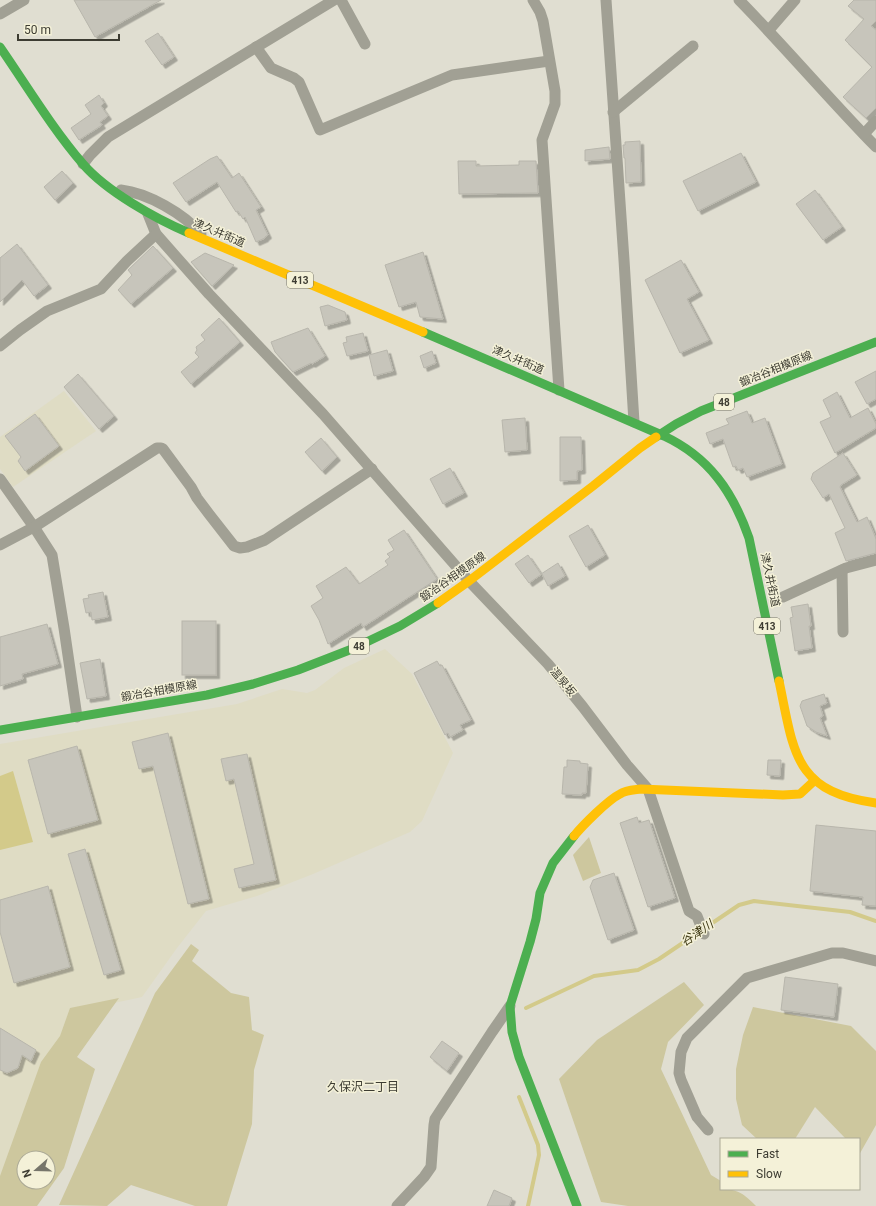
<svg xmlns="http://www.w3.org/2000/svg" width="876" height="1206" font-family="Roboto,'Noto Sans JP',sans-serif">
<defs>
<filter id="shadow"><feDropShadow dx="3.5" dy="3.5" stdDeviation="0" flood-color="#0004"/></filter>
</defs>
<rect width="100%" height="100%" fill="#e0ded1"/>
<g fill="#dfdcc4">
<polygon points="64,391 96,431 13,487 0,469 0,437"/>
<polygon points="385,649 412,674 453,753 422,821 410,832 313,874 257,896 206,911 177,948 142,997 86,1009 0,1206 0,744 237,704 282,689 307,693 315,690 344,668"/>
</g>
<g fill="#cdc79e" fill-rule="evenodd">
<polygon points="589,837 601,873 583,881 573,855"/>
<polygon points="191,944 199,950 192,961 231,993 249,997 252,1030 264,1035 254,1070 252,1124 227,1206 195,1206 131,1185 107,1206 59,1205 155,993"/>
<path d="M 684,982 L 704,1005 L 668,1042 L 661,1069 L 711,1175 L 721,1181 L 721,1189 C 738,1189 744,1194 756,1206 L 628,1206 L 601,1202 L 559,1079 L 597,1040 Z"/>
<path d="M 119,998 L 77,1057 L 95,1069 L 64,1168 L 37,1206 L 0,1206 L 0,1176 L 41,1062 L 60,1036 L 70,1008 ZM 24,1158 L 48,1158 L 48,1182 L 24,1182 Z"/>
<polygon points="753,1007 851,1026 876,1051 876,1125 859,1155 859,1139 846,1139 815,1107 795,1139 757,1139 742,1125 736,1099 736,1069 743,1035"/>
</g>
<polygon fill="#d3ca8a" points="13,771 33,842 0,850 0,776"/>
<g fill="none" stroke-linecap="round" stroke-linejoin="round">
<g stroke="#d3ca8a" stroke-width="4">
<polyline points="526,1008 594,976 638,970 659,959 739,905 754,901 850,912 876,921"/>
<polyline points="519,1097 538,1145 539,1155 528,1206"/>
</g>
</g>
<g fill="#c7c5bb" stroke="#b8b6ac" filter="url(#shadow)">
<polygon points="74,0 161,0 95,37"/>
<polygon points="854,0 876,0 876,21 871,26 876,30 876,108 866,118 843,97 872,67 845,40 864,19 848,6"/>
<polygon points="158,33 174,57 162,65 145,41"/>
<polygon points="99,95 104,103 101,106 108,116 100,122 102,125 79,140 71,128 91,114 85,105"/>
<polygon points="640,141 641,182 626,183 625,158 624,158 623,145 625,145 625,142"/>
<polygon points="609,147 610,159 585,161 585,150"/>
<polygon points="741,153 756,182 698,211 683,181"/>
<polygon points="217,156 232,178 239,173 261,207 256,210 268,235 265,237 265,238 256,242 245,217 243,219 238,211 236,212 217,182 186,202 173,183 210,159"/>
<polygon points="458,161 476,161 476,166 519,165 519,161 536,161 538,193 459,194"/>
<polygon points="62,171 73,183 55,200 44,187"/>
<polygon points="815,190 842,227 823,240 796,204"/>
<polygon points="17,244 48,285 34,296 22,280 0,302 0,258"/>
<polygon points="153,246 173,268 131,304 118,290 132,275 128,270"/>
<polygon points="423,252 443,319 420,317 416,302 399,307 385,265"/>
<polygon points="205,253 234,265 212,286 191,262"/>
<polygon points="681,260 699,292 687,299 709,340 680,353 645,280"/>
<polygon points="328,305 345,312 347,320 325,326 320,307"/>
<polygon points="219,318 240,342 191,384 181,372 199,357 195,353 197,350 196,347 205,340 201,335"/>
<polygon points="308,328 325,356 312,364 311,363 293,372 275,352 271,342"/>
<polygon points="363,333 368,351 347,356 343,343 347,342 346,337"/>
<polygon points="387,350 393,371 374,376 369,355"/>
<polygon points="432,351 436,363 424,368 420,356"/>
<polygon points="876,371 876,399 867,404 855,382"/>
<polygon points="78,374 114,416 99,429 64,387"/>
<polygon points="837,392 850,418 868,408 876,424 876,428 835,453 820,422 831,417 823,400"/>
<polygon points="747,411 752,423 765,418 782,464 747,477 743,468 738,470 736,466 733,467 723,439 710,444 706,433 729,424 726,419"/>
<polygon points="35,414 59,446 25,471 18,461 21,457 5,436"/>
<polygon points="525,418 527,450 505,452 502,420"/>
<polygon points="560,437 581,437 582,470 577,471 577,480 560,481"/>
<polygon points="321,438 337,457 322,471 305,452"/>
<polygon points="843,453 857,475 841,485 840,487 857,522 867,517 876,539 876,553 846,561 835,533 845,528 829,494 823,498 811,479 813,473"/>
<polygon points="450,468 464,493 443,504 430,479"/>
<polygon points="588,525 605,555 586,567 569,536"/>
<polygon points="404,530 437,579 363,627 361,623 328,644 319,620 311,606 323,598 316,586 346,567 359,584 388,565 385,561 390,557 387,554 394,550 388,540"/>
<polygon points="528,555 541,574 558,563 565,576 548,586 542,574 529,583 515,564"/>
<polygon points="103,592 108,617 92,620 91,612 86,613 83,599 89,598 88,595"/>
<polygon points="808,604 811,626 809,626 812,648 795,651 790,618 793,617 791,607"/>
<rect x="182" y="621" width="34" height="54"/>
<polygon points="47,624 58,664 22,674 23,679 0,686 0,637"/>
<polygon points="100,659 106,696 87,699 80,663"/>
<polygon points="437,661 440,666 442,665 471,720 460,725 463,730 450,737 448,733 445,735 414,673"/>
<polygon points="824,694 827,703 820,706 823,716 820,718 827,736 816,732 807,726 800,706 802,701"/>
<polygon points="168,733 209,899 188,904 153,766 139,769 132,742"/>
<polygon points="77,746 98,820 48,834 28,760"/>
<polygon points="247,754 276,880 239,888 234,869 254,864 234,779 226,781 221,759"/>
<polygon points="567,760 580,761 580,763 588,764 586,793 582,793 582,795 562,794 564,767 567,767"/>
<polygon points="768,760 781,760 780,776 767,775"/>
<polygon points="637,817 639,823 649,820 675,898 648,907 620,823"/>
<polygon points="816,825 876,831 876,906 862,905 863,897 810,891"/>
<polygon points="85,849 121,970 104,975 68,854"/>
<polygon points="614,873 634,930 608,940 590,887 593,880"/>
<polygon points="48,886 70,967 14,983 0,932 0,900"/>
<polygon points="785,977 838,984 834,1017 781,1010"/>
<polygon points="0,1028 36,1050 31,1061 22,1055 18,1068 7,1073 0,1070"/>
<polygon points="442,1041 459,1053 447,1071 430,1057"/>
<polygon points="494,1190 512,1198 509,1206 487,1206"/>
</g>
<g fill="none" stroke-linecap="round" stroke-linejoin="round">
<g stroke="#a1a094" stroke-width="11">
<polyline points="341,0 365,44"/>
<polyline points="533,0 540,12 543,21 555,91 555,104 542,140 559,390"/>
<polyline points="606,0 624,260 634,422"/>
<path d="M 739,0 C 786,48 829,99 876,147"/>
<polyline points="0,14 24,0"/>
<polyline points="769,30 795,0"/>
<polyline points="256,47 271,68 294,78 299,82 320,130 452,75 549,61"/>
<polyline points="613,112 693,46"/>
<polyline points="864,134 876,121"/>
<polyline points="83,164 90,155 108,137 334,0"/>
<path d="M 121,190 C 148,193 184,214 201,234"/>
<polyline points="148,214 156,234 209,294 323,414 469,581 548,664 583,707 627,765 648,789 689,911 697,916 704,934"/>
<polyline points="0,346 20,330 47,311 101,289 127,261 156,234"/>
<polyline points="0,479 34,527 52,555 64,628 77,717"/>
<polyline points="0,545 34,527 157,448 161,448 163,449 191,487 197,498 209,514 234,546 240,548 247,547 265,540 372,469"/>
<polyline points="842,570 843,632"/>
<polyline points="783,597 846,568 876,560"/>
<polyline points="708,1130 697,1117 681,1080 679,1073 681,1052 687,1038 747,978 832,953 843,953 876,961"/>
<polyline points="397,1206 424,1177 431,1167 434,1125 435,1119 492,1032 510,1006"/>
</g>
<g stroke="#4caf50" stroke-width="9">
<path d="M 0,47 C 27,86 52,128 83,164 C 106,191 156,219 189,233"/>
<path d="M 423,332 L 664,436 C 709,457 733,492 749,538 L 779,681"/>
<polyline points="656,437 676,424 701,411 876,342"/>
<polyline points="0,730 207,695 253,684 298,670 352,649 400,626 438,603"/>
<polyline points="574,836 553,863 540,893 536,919 530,942 510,1006 512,1032 519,1057 577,1206"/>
</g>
<g stroke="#ffc107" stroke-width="9">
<polyline points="189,233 423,332"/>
<polyline points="438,603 469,581 593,486 640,448 656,437"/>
<path d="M 779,681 C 794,751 793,792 876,803"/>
<path d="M 574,836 C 583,825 608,800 620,794 C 626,790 634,790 641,789 L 783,795 L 800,794 L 814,781"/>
</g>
</g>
<g text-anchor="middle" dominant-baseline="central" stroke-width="3" stroke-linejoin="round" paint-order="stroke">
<g fill="#f4f1d8" stroke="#747264" stroke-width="1">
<rect x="287" y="272" width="26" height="16" rx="3"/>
<rect x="714" y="394" width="20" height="16" rx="3"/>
<rect x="754" y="618" width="26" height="16" rx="3"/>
<rect x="349" y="638" width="20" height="16" rx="3"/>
</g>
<g font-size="10" font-weight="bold" fill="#3d3c32">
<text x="300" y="280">413</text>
<text x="724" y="402">48</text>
<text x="767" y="626">413</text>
<text x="359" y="646">48</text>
</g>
<g font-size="11" fill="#3d3c32" stroke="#f4f1d8">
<text transform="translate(219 233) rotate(23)">津久井街道</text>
<text transform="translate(518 360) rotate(23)">津久井街道</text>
<text transform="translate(776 369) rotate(-22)">鍛冶谷相模原線</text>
<text transform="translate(453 577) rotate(-35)">鍛冶谷相模原線</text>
<text transform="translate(770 580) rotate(78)">津久井街道</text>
<text transform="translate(563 682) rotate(50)">温泉坂</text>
<text transform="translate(159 691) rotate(-10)">鍛冶谷相模原線</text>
</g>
<g font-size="12" font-style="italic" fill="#3d3812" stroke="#f4f1d8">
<text transform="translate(697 933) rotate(-34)">谷津川</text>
</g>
<g font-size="12" fill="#3d3c32" stroke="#f4f1d8">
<text x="363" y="1087">久保沢二丁目</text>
</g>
</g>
<rect x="720" y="1138" width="140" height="52" fill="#f4f1d8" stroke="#aba996"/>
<rect x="728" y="1151" width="20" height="6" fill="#4caf50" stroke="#aba996"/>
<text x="756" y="1158" font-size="12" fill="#3d3c32">Fast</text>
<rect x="728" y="1171" width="20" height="6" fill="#ffc107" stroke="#aba996"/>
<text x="756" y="1178" font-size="12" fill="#3d3c32">Slow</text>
<g transform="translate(36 1170) rotate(250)"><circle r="19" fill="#f4f1d8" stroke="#aba996"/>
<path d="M0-3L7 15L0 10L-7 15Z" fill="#76756a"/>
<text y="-6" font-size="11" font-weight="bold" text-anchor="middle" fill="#3d3c32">N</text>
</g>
<path d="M18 34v6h101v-6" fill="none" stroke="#3d3c32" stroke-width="2"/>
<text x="24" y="34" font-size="12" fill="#3d3c32" stroke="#f4f1d8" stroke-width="3" paint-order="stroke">50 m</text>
</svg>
